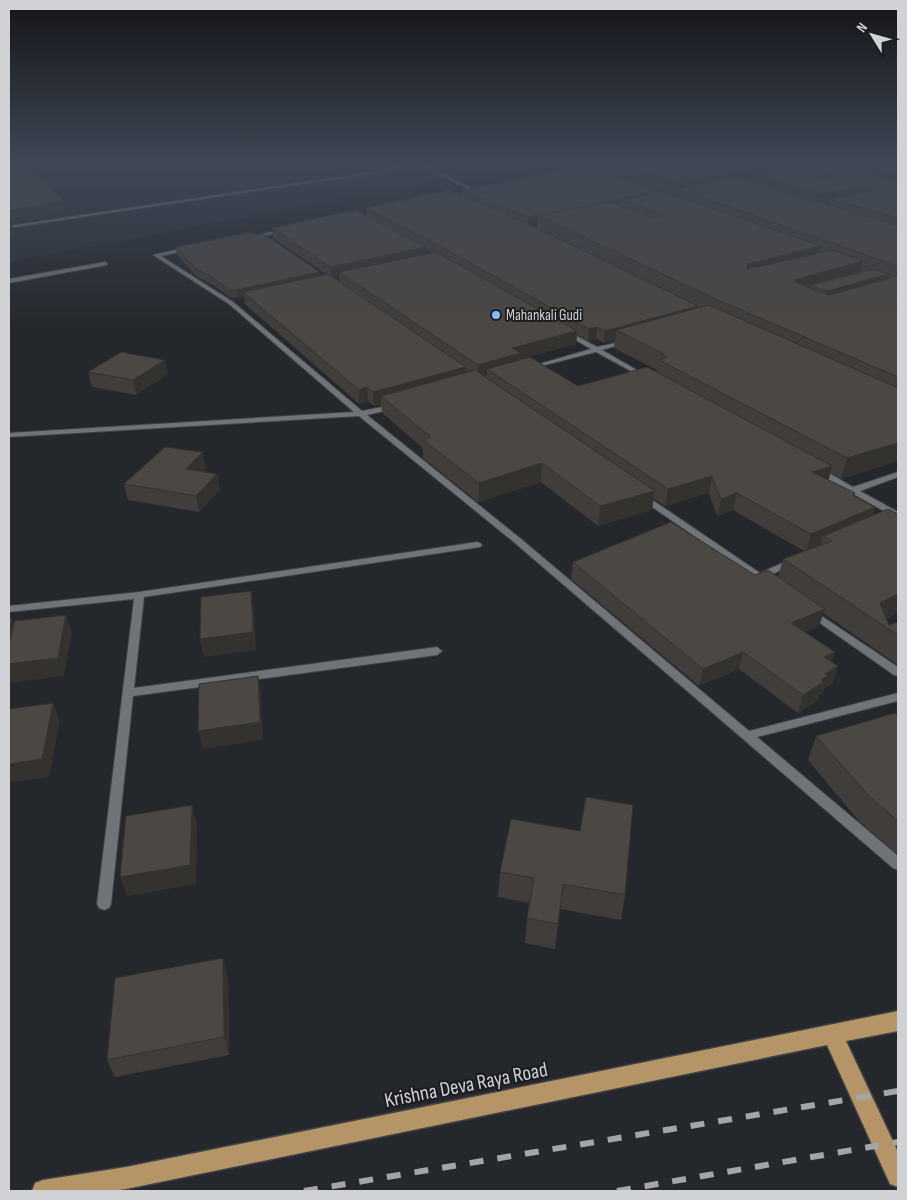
<svg xmlns="http://www.w3.org/2000/svg" width="907" height="1200" font-family="'Sofia Sans Condensed',sans-serif">
<rect width="100%" height="100%" fill="#24272b"/>
<polygon fill="#292f38" points="9,164 530,164 9,262"/>
<g fill="none" stroke-linecap="round" stroke-linejoin="round">
<defs>
<g id="minor">
<polygon points="402,164 410,164 384,172 9,228 9,226 384,170"/>
<polygon points="419,164 425,164 474,189 470,190"/>
<polygon points="600,164 612,164 573,171 571,170"/>
<polygon points="285,229 287,231 253,238 250,237"/>
<polygon points="189,247 191,250 161,256 233,302 362,411 397,404 397,408 367,415 521,539 749,731 898,693 898,701 757,737 898,856 898,870 893,868 515,543 359,416 9,437 9,433 354,412 229,304 153,255"/>
<polygon points="105,262 107,263 107,265 9,283 9,279"/>
<polygon points="565,332 569,332 597,347 629,340 629,342 602,350 649,377 644,378 596,352 529,369 529,367 591,349 565,334"/>
<polygon points="816,469 822,469 853,487 898,472 898,477 860,491 898,512 898,519 816,473"/>
<polygon points="642,493 760,573 789,560 795,560 797,562 767,577 771,581 769,583 763,583 639,498 638,496 639,494"/>
<polygon points="477,542 480,543 482,545 480,547 144,597 134,688 437,647 442,651 437,655 133,696 111,904 109,908 104,910 99,908 97,904 134,599 9,612 9,606 139,592"/>
<polygon points="811,609 898,667 898,676 894,675 807,614 806,612"/>
</g>
<polygon id="primary" points="898,1011 898,1031 846,1041 898,1152 898,1187 890,1184 827,1045 126,1189 113,1191 32,1191 35,1183 43,1180 126,1167"/>
</defs>
<use href="#minor" stroke="#404245" stroke-width="2"/>
<use href="#primary" stroke="#404245" stroke-width="3"/>
<use href="#minor" fill="#707478" fill-rule="evenodd"/>
<use href="#primary" fill="#b59468" fill-rule="evenodd"/>
<g stroke="#a4a5a9" stroke-width="6" stroke-dasharray="14 14" stroke-linecap="butt">
<polyline points="304,1191 898,1091"/>
<polyline points="617,1191 898,1142"/>
</g>
</g>
<g fill="#403d3a" fill-rule="evenodd">
<path d="M 595,164 L 898,164 L 898,461 L 841,479 L 830,473 L 828,480 L 855,493 L 854,497 L 875,507 L 873,515 L 898,514 L 898,613 L 886,619 L 889,625 L 898,622 L 898,665 L 823,613 L 819,626 L 805,632 L 835,652 L 831,662 L 838,666 L 832,684 L 824,688 L 823,693 L 819,695 L 818,700 L 798,713 L 739,669 L 699,686 L 571,579 L 573,562 L 778,577 L 783,559 L 804,551 L 733,510 L 717,516 L 709,493 L 665,506 L 653,498 L 652,510 L 598,526 L 541,482 L 478,502 L 423,458 L 423,448 L 382,413 L 381,404 L 374,406 L 368,401 L 359,404 L 245,304 L 244,297 L 231,298 L 215,286 L 196,276 L 177,255 L 176,247 L 320,276 L 326,274 L 273,238 L 272,228 L 366,216 L 366,208 L 461,195 L 461,190 L 510,181 L 510,179 L 595,171 ZM 537,223 L 537,228 L 529,225 ZM 426,249 L 433,253 L 427,254 ZM 339,276 L 340,282 L 333,278 ZM 577,335 L 588,341 L 596,339 L 604,343 L 615,340 L 614,348 L 657,370 L 657,372 L 578,386 L 520,359 L 576,344 Z"/>
<polygon points="88,372 168,374 136,395 92,387"/>
<polygon points="206,468 203,471 217,474 220,490 199,512 128,500 124,484"/>
<polygon points="897,715 898,715 898,855 859,821 808,760 816,736"/>
<polygon points="500,872 625,895 621,920 560,909 555,949 525,943 527,918 530,903 498,897"/>
<polygon points="228,976 229,1055 115,1077 107,1060"/>
</g>
<g fill="#34322f">
<polygon points="794,164 846,164 845,167 809,167 807,173 792,175"/>
<polygon points="780,165 778,177 753,175 752,182 729,185 731,172"/>
<polygon points="719,175 717,188 678,189 677,196 675,196 677,183"/>
<polygon points="873,186 869,200 830,199 828,206 814,208 817,194"/>
<polygon points="662,191 622,200 621,207 538,215"/>
<polygon points="64,201 66,213 9,223 9,210"/>
<polygon points="538,216 537,223 527,225 528,217"/>
<polygon points="11,223 15,235 9,243 9,226"/>
<polygon points="821,246 818,262 745,280 748,264"/>
<polygon points="426,247 427,257 339,272 339,276 331,278 331,267"/>
<polygon points="863,261 859,277 810,285 809,291 790,296 794,280"/>
<polygon points="320,272 320,280 243,292 244,297 238,298 237,290"/>
<polygon points="889,274 886,287 824,304 827,291"/>
<polygon points="698,306 696,317 616,330 615,340 604,343 605,331"/>
<polygon points="597,327 596,339 588,341 589,329"/>
<polygon points="577,331 576,344 520,359 520,366 487,369 487,375 477,378 478,365 512,348"/>
<polygon points="165,360 168,374 136,395 133,380"/>
<polygon points="466,367 466,380 381,396 381,404 374,406 373,392"/>
<polygon points="367,387 368,401 359,404 359,390"/>
<polygon points="898,443 898,461 841,479 847,458"/>
<polygon points="203,452 206,468 189,485 186,469"/>
<polygon points="542,463 541,482 478,502 479,483"/>
<polygon points="832,466 828,483 812,472"/>
<polygon points="217,474 220,490 199,512 196,496"/>
<polygon points="712,476 709,493 665,506 668,489"/>
<polygon points="655,491 652,510 598,526 600,506"/>
<polygon points="737,493 733,510 717,516 721,499"/>
<polygon points="875,507 870,525 823,536 820,546 806,552 811,534"/>
<polygon points="251,591 254,609 256,650 204,657 200,639"/>
<polygon points="898,594 898,613 879,622 880,603"/>
<polygon points="825,609 819,626 786,640 791,623"/>
<polygon points="66,615 72,633 64,676 10,683 9,678 9,664"/>
<polygon points="12,618 15,627 9,651 9,630"/>
<polygon points="743,652 739,669 699,686 703,669"/>
<polygon points="835,652 829,669 824,657"/>
<polygon points="838,666 832,684 824,688 823,693 819,695 818,700 798,713 803,695 821,680 825,674"/>
<polygon points="258,676 261,694 263,740 203,749 198,731"/>
<polygon points="53,703 60,721 49,777 9,783 9,764"/>
<polygon points="192,805 197,824 196,884 127,896 120,877"/>
<polygon points="223,958 228,976 229,1055 224,1037"/>
</g>
<g fill="#4b4743" stroke="#34322f">
<polygon points="9,164 28,164 64,201 9,210"/>
<polygon points="615,164 687,164 719,175 677,183"/>
<polygon points="706,164 779,164 780,165 731,172"/>
<polygon points="826,164 838,164 898,182 898,218 830,199 870,191 873,186 817,194 753,175 795,169 829,179 832,176 832,173 809,167"/>
<polygon points="858,164 898,164 898,176"/>
<polygon points="582,167 662,191 528,217 461,190 514,181 510,179 538,174"/>
<polygon points="739,177 898,226 898,266 678,189"/>
<polygon points="449,190 524,222 698,306 605,331 597,327 589,329 440,246 366,208"/>
<polygon points="667,190 668,193 821,246 748,264 747,269 833,250 863,261 794,280 795,282 829,295 898,276 898,377 713,298 538,215 609,202 656,219 660,217 660,214 622,200"/>
<polygon points="355,210 426,247 331,267 272,228"/>
<polygon points="252,232 257,235 262,233 320,272 237,290 230,290 213,278 195,268 176,247"/>
<polygon points="436,252 577,331 512,348 521,353 478,365 339,272"/>
<polygon points="873,269 889,274 827,291 810,285"/>
<polygon points="328,274 466,367 373,392 367,387 359,390 243,292"/>
<polygon points="709,305 898,388 898,443 847,458 659,360 667,357 661,354 664,354 616,330"/>
<polygon points="121,352 165,360 133,380 88,372"/>
<polygon points="530,357 578,386 647,367 832,466 812,472 855,493 852,495 875,507 811,534 737,493 721,499 712,476 668,489 487,369"/>
<polygon points="475,370 655,491 600,506 542,463 479,483 423,440 431,437 381,396"/>
<polygon points="165,447 203,452 186,469 217,474 196,496 124,484"/>
<polygon points="888,509 898,514 898,594 880,603 889,625 898,622 898,635 783,559 832,541 823,536"/>
<polygon points="671,522 755,575 768,570 825,609 791,623 835,652 824,657 838,666 825,674 828,676 821,680 824,682 803,695 743,652 703,669 573,562"/>
<polygon points="251,591 253,632 200,639 201,597"/>
<polygon points="66,615 58,658 9,664 9,644 15,621"/>
<polygon points="12,618 9,630 9,619"/>
<polygon points="258,676 260,722 198,731 199,684"/>
<polygon points="53,703 42,759 9,764 9,709"/>
<polygon points="895,713 897,715 898,715 898,821 869,796 816,736"/>
<polygon points="586,797 633,805 625,895 563,884 558,924 527,918 534,878 500,872 511,819 580,831"/>
<polygon points="192,805 190,865 120,877 126,816"/>
<polygon points="223,958 224,1037 107,1060 115,978"/>
</g>
<linearGradient id="sky" x2="0" y2="1"><stop stop-color="#141518"/><stop offset="0.49" stop-color="#3f4755"/><stop offset="1" stop-color="#3f4755" stop-opacity="0"/></linearGradient>
<rect width="907" height="332" fill="url(#sky)"/>
<circle fill="#87bbfc" stroke="#1b1d21" stroke-width="2" cx="496" cy="315" r="5"/>
<g text-anchor="middle" dominant-baseline="central" stroke-width="4" stroke-linejoin="round" paint-order="stroke">
<g font-size="15" fill="#d1d2d5" stroke="#1b1d21" text-anchor="start">
<text x="506" y="315">Mahankali Gudi</text>
</g>
<g font-size="21" fill="#d1d2d5" stroke="#1b1d21">
<text transform="translate(466 1085) rotate(-11)">Krishna Deva Raya Road</text>
</g>
</g>
<rect width="907" height="1200" fill="none" stroke="#d1d2d5" stroke-width="20"/>
<g transform="translate(872 35) rotate(307)" stroke="#1b1d21" stroke-width="4" paint-order="stroke">
<path d="M0-4L9 19L0 12L-9 19Z" fill="#d1d2d5"/>
<text y="-8" font-size="14" font-weight="bold" text-anchor="middle" fill="#d1d2d5">N</text>
</g>
</svg>
